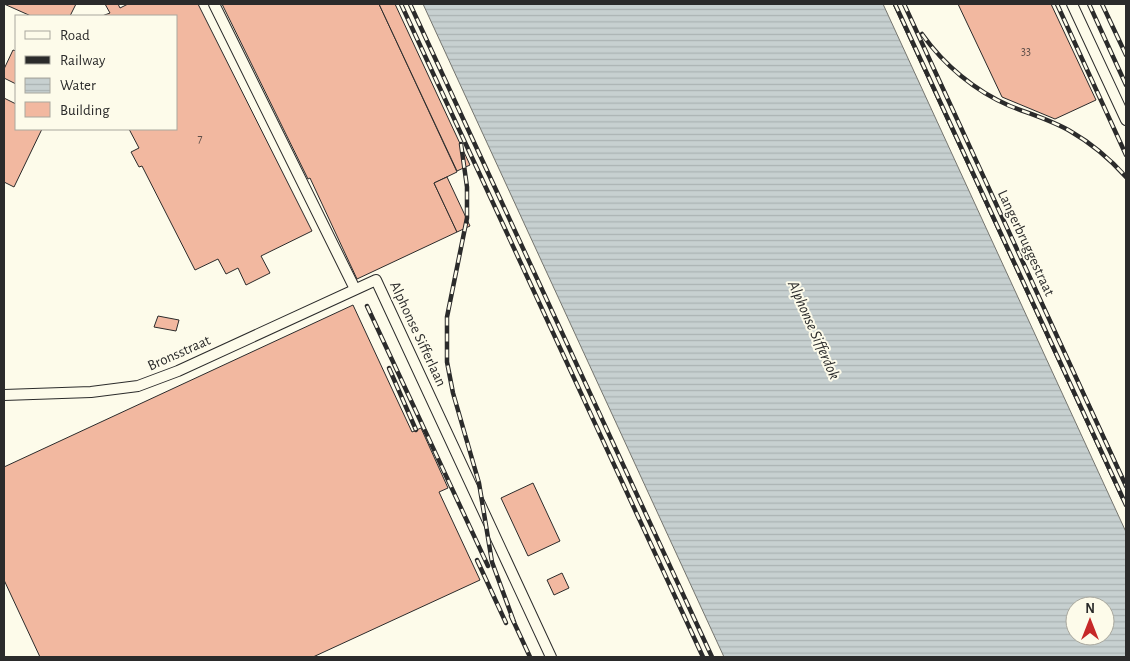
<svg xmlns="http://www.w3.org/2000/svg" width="1130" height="661" font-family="'Alegreya Sans',sans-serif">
<defs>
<pattern id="water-rules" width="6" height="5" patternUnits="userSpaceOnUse" patternTransform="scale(1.25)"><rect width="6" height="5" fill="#c7d0d0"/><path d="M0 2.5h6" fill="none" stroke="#abb3b3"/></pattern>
</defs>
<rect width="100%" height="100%" fill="#fdfbea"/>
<path fill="url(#water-rules)" stroke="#74746e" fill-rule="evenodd" d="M 423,4 L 883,4 L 1126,532 L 1126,657 L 724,657 ZM 1075,606 L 1105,606 L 1105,636 L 1075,636 Z"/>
<g fill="#f2b8a0" stroke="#2b2b2b">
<polygon points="4,4 76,4 70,16 31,16"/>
<polygon points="105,4 118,4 120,8 128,4 198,4 312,231 261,256 270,273 246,285 238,268 226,274 218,259 195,270 142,166 139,167 131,152 139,148 129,129 176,129 176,16 102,16 110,13"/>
<polygon points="222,4 379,4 457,172 434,183 457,232 357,279 310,178 308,179"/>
<polygon points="379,4 395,4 470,165 457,171"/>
<polygon points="958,4 1051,4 1096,100 1055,119 1002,97"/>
<polygon points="13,50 16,51 16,84 4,78 4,69"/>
<polygon points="4,98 16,104 16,129 42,129 14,187 4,182"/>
<polygon points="447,177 470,226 457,232 434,183"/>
<polygon points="353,305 412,432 421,428 448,488 439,492 480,580 313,657 40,657 4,580 4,467"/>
<polygon points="158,316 179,320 176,331 154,327"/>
<polygon points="533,483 560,541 528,556 501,498"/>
<polygon points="562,573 569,588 554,595 547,580"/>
</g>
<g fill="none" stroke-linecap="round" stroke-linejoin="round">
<defs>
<g id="minor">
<polyline points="214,4 355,289"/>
<polyline points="899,4 1126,496"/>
<polyline points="1072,4 1126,120"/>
<polyline points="4,395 91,392 138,386 178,371 376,280 551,657"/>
</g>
</defs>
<use href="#minor" stroke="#2b2b2b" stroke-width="12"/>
<use href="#minor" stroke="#fdfbea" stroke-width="10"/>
<defs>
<g id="rail">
<polyline points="401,4 703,657"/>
<polyline points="410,4 712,657"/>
<polyline points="895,4 1126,505"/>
<polyline points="904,4 1126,486"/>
<polyline points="1057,4 1126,155"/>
<polyline points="1089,4 1126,85"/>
<polyline points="1102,4 1126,55"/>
<path d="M 922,34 C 944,65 975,91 1010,106 C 1030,114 1051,120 1070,131 C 1091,143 1110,159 1126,177"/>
<polyline points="461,144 467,187 467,218 447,317 447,362 453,393 479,483 492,562 514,622"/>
<polyline points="367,306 488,566"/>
<polyline points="389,368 416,430"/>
<polyline points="477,560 506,623"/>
<polyline points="511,616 530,657"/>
</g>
</defs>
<use href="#rail" stroke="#2b2b2b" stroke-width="4.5"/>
<use href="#rail" stroke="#fdfbea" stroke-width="2.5" stroke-dasharray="8" stroke-linecap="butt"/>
</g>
<g text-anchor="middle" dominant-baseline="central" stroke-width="4" stroke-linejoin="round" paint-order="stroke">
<g font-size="12" fill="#5d4e48">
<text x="1026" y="51">33</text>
<text x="200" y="138">7</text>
</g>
<g font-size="15" fill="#2b2b2b" stroke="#fdfbea">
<text transform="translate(1026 243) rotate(65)">Langerbruggestraat</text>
<text transform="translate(418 334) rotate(65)">Alphonse Sifferlaan</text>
<text transform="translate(179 353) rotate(-24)">Bronsstraat</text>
</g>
<g font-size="16" font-style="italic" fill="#2b2b2b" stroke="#fdfbea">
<text transform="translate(814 330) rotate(66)">Alphonse Sifferdok</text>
</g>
</g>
<rect width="1130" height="661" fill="none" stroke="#2b2b2b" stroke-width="10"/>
<rect x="15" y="15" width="162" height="115" fill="#fdfbea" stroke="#a9a89e"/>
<rect x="25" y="31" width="25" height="8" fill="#fdfbea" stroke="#a9a89e"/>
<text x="60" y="40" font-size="15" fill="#2b2b2b">Road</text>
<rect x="25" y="56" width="25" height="8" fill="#2b2b2b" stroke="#a9a89e"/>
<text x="60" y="65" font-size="15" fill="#2b2b2b">Railway</text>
<rect x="25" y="78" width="25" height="15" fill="url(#water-rules)" stroke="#a9a89e"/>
<text x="60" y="90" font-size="15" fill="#2b2b2b">Water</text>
<rect x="25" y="102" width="25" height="15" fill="#f2b8a0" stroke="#a9a89e"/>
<text x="60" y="115" font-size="15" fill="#2b2b2b">Building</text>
<g transform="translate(1090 621)"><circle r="24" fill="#fdfbea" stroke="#a9a89e"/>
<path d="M0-4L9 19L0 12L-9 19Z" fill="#c62828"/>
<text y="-8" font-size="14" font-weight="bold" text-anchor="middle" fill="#2b2b2b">N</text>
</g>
</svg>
